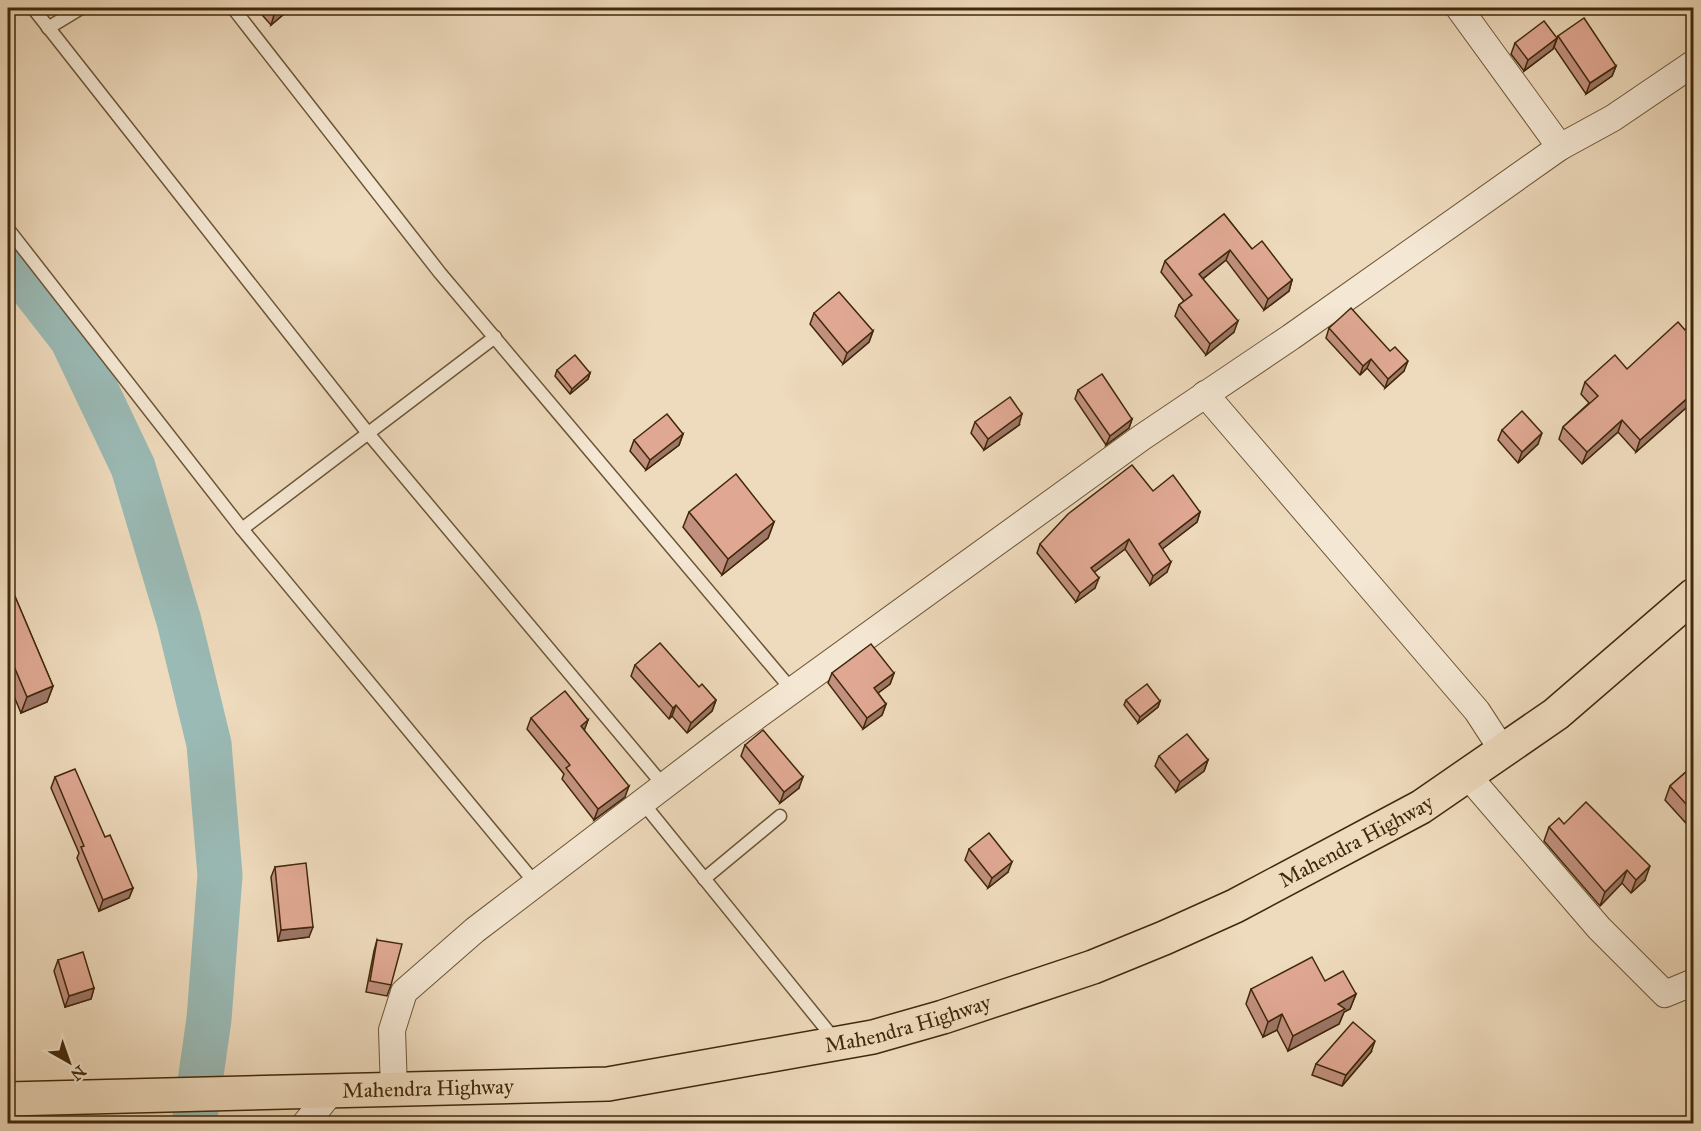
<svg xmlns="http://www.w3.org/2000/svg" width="1701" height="1131" font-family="'IM FELL Great Primer',serif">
<rect width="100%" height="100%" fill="#eedabc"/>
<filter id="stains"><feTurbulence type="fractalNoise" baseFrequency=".00333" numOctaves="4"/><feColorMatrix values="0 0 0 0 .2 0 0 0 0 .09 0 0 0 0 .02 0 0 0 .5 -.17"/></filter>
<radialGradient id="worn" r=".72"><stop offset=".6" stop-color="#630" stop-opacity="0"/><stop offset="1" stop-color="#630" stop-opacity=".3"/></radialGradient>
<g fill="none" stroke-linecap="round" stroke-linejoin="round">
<polyline stroke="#9abab5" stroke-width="45" points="8,257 72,339 133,467 179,621 209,744 220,875 209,1019 194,1124"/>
<defs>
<g id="service">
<polyline points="33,8 367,432 664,786"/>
<polyline points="233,8 440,273 792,690"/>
<polyline points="48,28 81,8"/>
<polyline points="8,229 242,529 536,884"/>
<polyline points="242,529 495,337"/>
<polyline points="643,803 835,1040"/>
<polyline points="704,879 780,816"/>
</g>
<g id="minor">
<polyline points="1459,8 1560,147"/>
<polyline points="1205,394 1477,711 1503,751"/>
<polyline points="1468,776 1599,928 1665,994 1694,982"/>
<polyline points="394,1090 392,1030 404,992 475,930 732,734 1141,438 1291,337 1560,147 1613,118 1694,63"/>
<polyline points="305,1124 332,1091"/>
</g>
<g id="trunk">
<path id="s1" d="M 8,1099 L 608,1084 L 873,1037 L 943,1017 L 1093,967 L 1164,938 L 1235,906 L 1421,807 L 1556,714 L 1694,595"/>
</g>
</defs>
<use href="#service" stroke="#6c5536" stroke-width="15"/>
<use href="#minor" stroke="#6c5536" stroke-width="28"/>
<use href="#trunk" stroke="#402909" stroke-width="36"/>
<use href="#service" stroke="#f4e7d3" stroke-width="12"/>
<use href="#minor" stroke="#f4e7d3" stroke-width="26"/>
<use href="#trunk" stroke="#eedabc" stroke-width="33"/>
</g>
<g fill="#c1907e" stroke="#402909" stroke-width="1.5">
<polygon points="256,8 291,8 271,25"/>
<polygon points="1558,36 1616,66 1612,76 1586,94 1554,47"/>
<polygon points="1557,38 1553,49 1524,71 1511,54 1515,43"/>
<polygon points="1224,214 1252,249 1292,280 1289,291 1264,310 1226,260 1203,279 1234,332 1206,355 1175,316 1179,305 1184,301 1161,272 1165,261"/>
<polygon points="814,313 873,331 869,342 843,364 810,324"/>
<polygon points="1694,322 1694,414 1687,407 1636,452 1618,432 1582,464 1559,439 1563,427 1589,403 1581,394 1585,382 1627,369 1685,330"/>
<polygon points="1329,328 1404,371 1385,388 1367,368 1360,375 1326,338"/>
<polygon points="557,370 590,373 588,379 570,394 555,376"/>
<polygon points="1078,390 1132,419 1129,428 1106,445 1075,399"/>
<polygon points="975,422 1019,425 984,450 971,433"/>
<polygon points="1502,430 1538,444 1518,463 1498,440"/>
<polygon points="683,434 679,445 646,470 630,451 634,440"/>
<polygon points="1153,491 1200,512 1197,522 1162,549 1167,572 1150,585 1125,549 1094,572 1095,588 1076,602 1037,553 1040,544"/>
<polygon points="689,512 774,522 768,538 722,575 683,527"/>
<polygon points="8,580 53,686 47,702 21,713 8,682"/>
<polygon points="635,665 699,687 716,700 712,711 687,733 672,716 669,719 631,676"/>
<polygon points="832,673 894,673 890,684 878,693 886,704 882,715 863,729 828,683"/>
<polygon points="1126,700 1160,701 1158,707 1138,723 1124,705"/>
<polygon points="531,718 588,720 584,730 625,797 594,820 562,779 564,774 527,729"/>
<polygon points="745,745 799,788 780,803 741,756"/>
<polygon points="1159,756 1208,760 1204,771 1176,792 1155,766"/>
<polygon points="1694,765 1694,832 1665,800 1670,786"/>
<polygon points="55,777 105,837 133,888 129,898 99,911 77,858 79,853 51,788"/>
<polygon points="1564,824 1645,880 1631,893 1622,883 1600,906 1544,841 1549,827"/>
<polygon points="969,849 1008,872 988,888 965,860"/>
<polygon points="275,867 309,937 278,941 271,877"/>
<polygon points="377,940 391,985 387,996 366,992 374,951"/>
<polygon points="58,960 94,988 91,999 65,1007 54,971"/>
<polygon points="1325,981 1356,994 1350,1009 1344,1012 1339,1024 1288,1051 1277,1030 1263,1037 1246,1004 1251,989"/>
<polygon points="1371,1052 1342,1086 1312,1075 1316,1064"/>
</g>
<g fill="#9d7667" stroke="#402909" stroke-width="1.5">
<polygon points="283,8 291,8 271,25 274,15"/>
<polygon points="1557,38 1553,49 1524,71 1528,60"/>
<polygon points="1616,66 1612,76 1586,94 1590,83"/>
<polygon points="1230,250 1226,260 1195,285 1199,274"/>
<polygon points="1292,280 1289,291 1264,310 1268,299"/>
<polygon points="1238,321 1234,332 1206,355 1210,344"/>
<polygon points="873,331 869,342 843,364 847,353"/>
<polygon points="1371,359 1367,368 1360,375 1363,366"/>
<polygon points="1408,361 1404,371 1385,388 1388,379"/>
<polygon points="590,373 588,379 570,394 572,389"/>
<polygon points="1691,395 1687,407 1636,452 1640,440"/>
<polygon points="1022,414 1019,425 984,450 988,439"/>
<polygon points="1132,419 1129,428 1106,445 1110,436"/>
<polygon points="1622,420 1618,432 1582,464 1587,452"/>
<polygon points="1542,433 1538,444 1518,463 1522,452"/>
<polygon points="683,434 679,445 646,470 650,460"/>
<polygon points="1200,512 1197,522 1156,554 1159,544"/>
<polygon points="774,522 768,538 722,575 728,559"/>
<polygon points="1129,539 1125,549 1088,577 1091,568"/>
<polygon points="1171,562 1167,572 1150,585 1153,576"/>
<polygon points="1099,578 1095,588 1076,602 1080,593"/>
<polygon points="894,673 890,684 870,699 874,688"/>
<polygon points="53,686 47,702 21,713 27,697"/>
<polygon points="716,700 712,711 687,733 691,723"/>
<polygon points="1160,701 1158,707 1138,723 1140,717"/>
<polygon points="886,704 882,715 863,729 867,718"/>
<polygon points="676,705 672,716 669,719 673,708"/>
<polygon points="588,720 584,731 581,726"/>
<polygon points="1208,760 1204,771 1176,792 1180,782"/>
<polygon points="803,777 799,788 780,803 784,792"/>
<polygon points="629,786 625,797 594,820 598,809"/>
<polygon points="1012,862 1008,872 988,888 992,878"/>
<polygon points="1650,866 1645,880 1631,893 1636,880"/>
<polygon points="1627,870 1622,883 1600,906 1605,892"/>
<polygon points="133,888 129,898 99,911 103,900"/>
<polygon points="313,927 309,937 278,941 281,930"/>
<polygon points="94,988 91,999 65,1007 69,996"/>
<polygon points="1356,994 1350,1009 1344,1012 1339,1024 1288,1051 1293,1036 1338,1004"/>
<polygon points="1282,1014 1277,1030 1263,1037 1268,1022"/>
<polygon points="1375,1041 1371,1052 1342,1086 1346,1075"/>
</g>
<g fill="#e0a893" stroke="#402909" stroke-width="1.5">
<polygon points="268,8 283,8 274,15"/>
<polygon points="1584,18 1616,66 1590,83 1558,36"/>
<polygon points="1544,21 1557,38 1528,60 1515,43"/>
<polygon points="1224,214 1252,249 1262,241 1292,280 1268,299 1230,250 1199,274 1238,321 1210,344 1179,305 1192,295 1165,261"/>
<polygon points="839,292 873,331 847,353 814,313"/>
<polygon points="1351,308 1390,351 1395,347 1408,361 1388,379 1371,359 1363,366 1329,328"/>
<polygon points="1678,322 1685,330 1694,322 1694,397 1691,395 1640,440 1622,420 1587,452 1563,427 1598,396 1585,382 1615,355 1627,369"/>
<polygon points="575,355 590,373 572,389 557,370"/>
<polygon points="1102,374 1132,419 1110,436 1078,390"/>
<polygon points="1010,397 1022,414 988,439 975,422"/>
<polygon points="1522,411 1542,433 1522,452 1502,430"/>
<polygon points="667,414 683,434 650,460 634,440"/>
<polygon points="1132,465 1153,491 1173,475 1200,512 1159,544 1171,562 1153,576 1129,539 1091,568 1099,578 1080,593 1040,544 1068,514"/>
<polygon points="736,474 774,522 728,559 689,512"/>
<polygon points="8,580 53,686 27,697 8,652"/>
<polygon points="660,643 699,687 702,684 716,700 691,723 676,705 673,708 635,665"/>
<polygon points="871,644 894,673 874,688 886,704 867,718 832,673"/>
<polygon points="1147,684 1160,701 1140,717 1126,700"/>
<polygon points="565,691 588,720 581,726 629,786 598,809 566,768 570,765 531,718"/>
<polygon points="763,730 803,777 784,792 745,745"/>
<polygon points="1187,734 1208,760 1180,782 1159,756"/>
<polygon points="1694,765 1694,813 1670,786"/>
<polygon points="75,769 105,837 110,835 133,888 103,900 81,847 84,846 55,777"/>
<polygon points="1586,802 1650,866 1636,880 1627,870 1605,892 1549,827 1559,818 1564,824"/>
<polygon points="989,833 1012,862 992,878 969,849"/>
<polygon points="306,863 313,927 281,930 275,867"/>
<polygon points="377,940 402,944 391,985 370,981"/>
<polygon points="83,952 94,988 69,996 58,960"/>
<polygon points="1312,957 1325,981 1343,971 1356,994 1338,1004 1345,1009 1293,1036 1282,1014 1268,1022 1251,989"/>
<polygon points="1353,1022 1375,1041 1346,1075 1316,1064"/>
</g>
<g text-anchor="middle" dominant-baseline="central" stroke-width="4.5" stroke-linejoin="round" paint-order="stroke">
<g font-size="21" fill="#402909" stroke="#f4e7d3">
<text stroke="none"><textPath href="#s1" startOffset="1392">Mahendra Highway</textPath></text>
<text stroke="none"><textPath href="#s1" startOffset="906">Mahendra Highway</textPath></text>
<text stroke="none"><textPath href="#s1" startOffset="420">Mahendra Highway</textPath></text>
</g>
</g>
<rect width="1701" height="1131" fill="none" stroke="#eedabc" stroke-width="30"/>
<rect x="9" y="9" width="1683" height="1113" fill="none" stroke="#402909" stroke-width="3"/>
<rect x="15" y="15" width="1671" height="1101" fill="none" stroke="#402909" stroke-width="1.5"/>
<g transform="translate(69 1062) rotate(140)" stroke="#f4e7d3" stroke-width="4.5" paint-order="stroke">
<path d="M0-4.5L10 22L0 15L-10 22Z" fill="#402909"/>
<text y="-9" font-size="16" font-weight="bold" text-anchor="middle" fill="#402909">N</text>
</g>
<rect width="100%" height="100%" filter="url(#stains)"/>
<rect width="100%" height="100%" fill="url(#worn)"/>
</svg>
